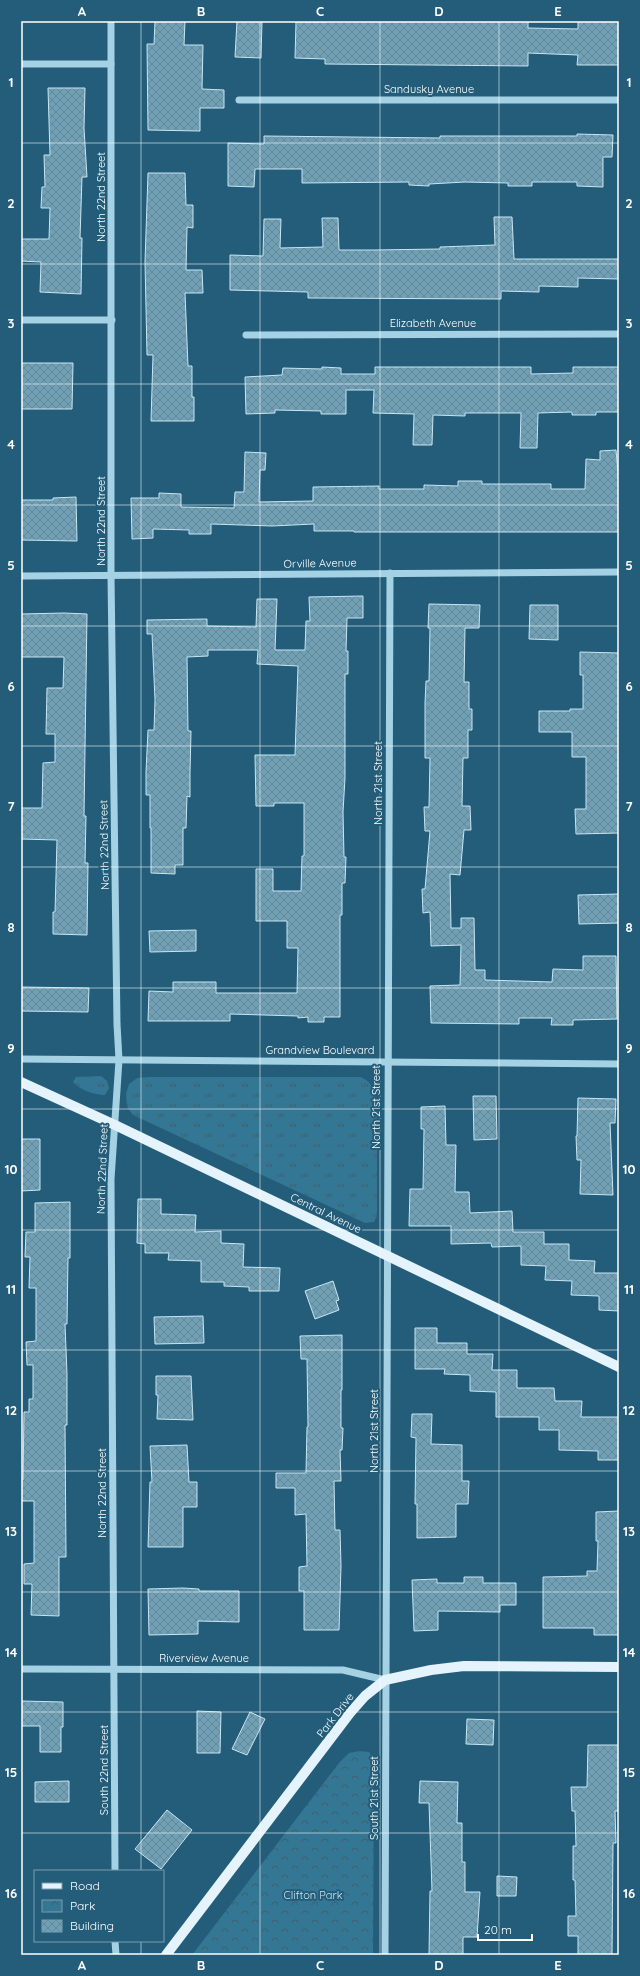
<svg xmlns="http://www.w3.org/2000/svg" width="640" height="1976" font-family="Quicksand,sans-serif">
<defs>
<pattern id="grass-tufts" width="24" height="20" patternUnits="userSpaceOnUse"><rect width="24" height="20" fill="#337794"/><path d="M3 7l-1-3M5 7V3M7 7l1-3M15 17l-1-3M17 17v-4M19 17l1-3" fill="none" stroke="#415f6c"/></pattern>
<pattern id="park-crowns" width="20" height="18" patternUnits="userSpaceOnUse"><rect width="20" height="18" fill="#337794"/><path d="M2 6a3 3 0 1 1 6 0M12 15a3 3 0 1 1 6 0" fill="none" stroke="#415f6c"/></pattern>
<pattern id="building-cross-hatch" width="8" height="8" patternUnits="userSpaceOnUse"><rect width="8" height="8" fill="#70a0b6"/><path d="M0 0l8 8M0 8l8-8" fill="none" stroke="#658796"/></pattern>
</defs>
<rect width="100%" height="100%" fill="#235d79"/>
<g fill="url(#grass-tufts)">
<path d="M 101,1076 L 107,1081 L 109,1088 L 105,1095 C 94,1095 80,1090 73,1082 L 76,1077 Z"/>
<path d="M 150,1077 L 361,1077 C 373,1083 374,1090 377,1102 L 377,1216 L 374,1222 L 365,1223 L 133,1115 L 127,1107 L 126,1094 L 129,1084 L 137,1078 Z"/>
</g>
<polygon fill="url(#park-crowns)" points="360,1751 369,1752 374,1760 373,1955 192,1955 339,1763 349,1753"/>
<g fill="url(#building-cross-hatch)" stroke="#c7e6f3">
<polygon points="155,21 185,21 184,45 203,45 202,89 224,90 224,108 200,108 200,131 148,130 147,44 154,44"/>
<polygon points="237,21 262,21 261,58 235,57"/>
<polygon points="326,21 528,21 528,28 578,29 578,21 619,21 619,65 577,65 578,55 528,53 528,66 325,64 325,59 295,58 296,22 326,22"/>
<polygon points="48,88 85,88 84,128 87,177 82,177 80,238 82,238 81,294 40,292 41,262 21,261 21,239 49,239 50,208 41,208 42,187 45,187 44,155 50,155"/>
<polygon points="577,134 613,135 612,157 603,157 603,187 577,186 577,182 532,182 532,186 508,186 508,183 465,182 429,184 429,186 409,185 409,182 302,183 302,169 255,169 254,187 228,186 228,143 264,144 264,136 440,138 440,136 577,136"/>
<polygon points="148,173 185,173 186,205 193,205 193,228 187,227 186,270 202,270 203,293 185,293 188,366 192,366 192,397 194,397 194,421 151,421 153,355 147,355 145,262"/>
<polygon points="494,217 512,217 514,259 619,259 619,279 578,278 578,287 539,286 539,292 501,291 501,299 308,298 308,292 230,290 230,255 263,256 264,219 281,219 280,248 323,247 322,218 338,218 339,250 374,250 440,249 440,247 495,245"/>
<polygon points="21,363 73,363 72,409 21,409"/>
<polygon points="322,367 341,368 341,374 375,374 375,367 531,367 531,374 573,373 573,367 619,367 619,412 596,412 596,415 572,415 572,412 538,413 537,448 520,448 521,413 465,413 465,416 433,415 432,445 413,445 414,414 373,413 374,390 346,390 346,414 321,414 321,411 275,410 275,413 246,414 245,377 282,375 283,368 322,369"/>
<polygon points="616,450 619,484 619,532 354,532 354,531 314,531 314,524 272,526 211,524 211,534 189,534 189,530 153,529 153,538 132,539 131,498 159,498 159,493 181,494 181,507 234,508 235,492 244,492 245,452 266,453 265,470 260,470 259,502 313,501 313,487 379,486 379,489 424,489 424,485 458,486 458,481 482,481 482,484 551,484 551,489 585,489 586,459 600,460 600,451"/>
<polygon points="76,497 77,541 21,540 21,500 53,500 53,498"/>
<polygon points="363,596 363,618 347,618 346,651 348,651 348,674 345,674 345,778 343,812 344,857 346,857 345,883 342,883 342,915 340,915 340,1017 324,1017 324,1022 308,1022 308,1017 298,1018 298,1016 230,1014 230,1021 148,1021 149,991 173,992 173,982 216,982 216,993 297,993 298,948 287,948 287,921 256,921 256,869 273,869 273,891 301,891 302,856 304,856 304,803 274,803 274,806 256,806 255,755 295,755 298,666 257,664 258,650 208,650 208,656 187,657 188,731 191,731 190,773 190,797 187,796 186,828 183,828 183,865 175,865 175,874 151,873 151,828 150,828 150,795 146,795 146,772 148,730 154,730 155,700 152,634 147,634 147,620 207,619 207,626 256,627 257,599 277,599 275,650 305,650 306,621 310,621 309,597"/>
<polygon points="429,604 480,605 479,628 465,628 464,682 469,682 469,709 472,709 472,730 468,730 468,758 463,758 462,806 470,806 471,830 464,830 460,875 450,874 451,928 461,928 461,918 474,918 475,970 485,970 485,980 552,982 553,969 583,970 583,956 616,956 617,1019 573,1020 573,1025 551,1025 552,1018 519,1018 519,1024 431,1023 430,986 460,985 461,945 431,946 430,912 423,913 422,889 425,889 430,831 425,831 424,807 429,807 430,758 425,758 425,703 426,681 429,681 430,628 428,628"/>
<polygon points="530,605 558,605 558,640 529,639"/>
<polygon points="64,613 87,614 84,816 86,816 85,863 88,863 87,935 53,934 53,912 55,912 57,840 21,839 21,808 42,808 43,763 55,762 55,734 46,734 47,688 63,688 64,657 21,657 21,614"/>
<polygon points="580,652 619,653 619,833 576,834 575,809 586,809 586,757 572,757 572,732 539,732 539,711 570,711 570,709 583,709 583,675 580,675"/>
<polygon points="619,894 619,923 579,924 578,895"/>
<polygon points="196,930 196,951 150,952 149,931"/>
<polygon points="21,987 89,988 88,1012 21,1011"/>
<polygon points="473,1096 496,1096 497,1139 474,1140"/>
<polygon points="578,1098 616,1099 615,1123 610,1123 613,1195 580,1194 581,1160 577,1160 576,1136 577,1136"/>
<polygon points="445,1106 446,1145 456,1145 455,1192 469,1192 470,1213 512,1211 513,1232 544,1232 544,1244 569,1244 569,1260 595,1261 594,1273 619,1273 619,1311 599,1310 599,1296 571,1295 572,1281 545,1280 546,1266 521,1265 521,1246 492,1247 491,1243 451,1244 451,1226 409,1226 410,1189 423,1189 424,1129 421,1129 421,1107"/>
<polygon points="21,1139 40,1139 40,1190 21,1191"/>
<polygon points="138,1199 161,1199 161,1214 196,1215 195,1232 221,1231 221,1243 244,1244 243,1267 280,1268 279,1291 249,1291 249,1287 224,1286 224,1282 201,1282 201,1261 168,1260 169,1253 145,1253 145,1244 137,1243"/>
<polygon points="70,1202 70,1258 68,1258 67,1324 65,1324 67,1374 67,1425 65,1425 66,1557 59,1557 59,1616 31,1615 32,1584 24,1584 24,1564 34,1563 34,1501 21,1501 21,1480 23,1480 24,1412 29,1412 29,1399 33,1399 33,1365 27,1365 26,1342 36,1341 36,1288 29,1288 30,1257 25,1257 26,1232 35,1232 35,1203"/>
<polygon points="333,1281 339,1300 336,1301 339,1310 315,1319 305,1291"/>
<polygon points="203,1316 204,1343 155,1344 154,1317"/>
<polygon points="415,1328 437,1328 437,1343 467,1343 467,1354 493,1354 492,1370 517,1370 517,1388 554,1388 555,1401 582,1401 581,1417 619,1417 619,1460 598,1460 598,1451 559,1450 559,1430 539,1430 539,1417 496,1417 496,1392 470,1391 470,1375 444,1374 445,1369 415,1369"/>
<polygon points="342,1335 342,1390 341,1390 341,1428 343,1428 342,1450 340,1450 341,1481 334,1481 335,1530 340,1530 341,1566 339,1630 304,1630 304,1591 299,1591 299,1567 307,1566 306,1514 295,1515 295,1488 276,1488 276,1473 306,1473 307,1427 308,1427 307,1359 301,1359 300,1336"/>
<polygon points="156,1376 191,1376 193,1420 157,1419 158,1395 156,1395"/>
<polygon points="412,1414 432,1414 431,1444 462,1445 462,1481 469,1481 468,1504 456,1504 456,1537 417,1538 417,1504 415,1504 416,1438 411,1437"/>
<polygon points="187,1445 189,1482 197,1482 197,1507 183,1507 183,1547 148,1547 150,1482 152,1482 150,1446"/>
<polygon points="619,1511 619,1635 594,1635 594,1628 543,1628 543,1577 587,1576 587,1571 597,1571 598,1541 596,1541 596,1512"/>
<polygon points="464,1577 483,1577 483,1583 516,1583 516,1605 500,1605 500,1612 438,1611 438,1630 414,1631 412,1580 437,1579 437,1583 464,1583"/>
<polygon points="183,1588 199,1589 199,1591 239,1591 239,1622 198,1621 198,1634 149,1635 148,1589"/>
<polygon points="21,1701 63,1702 63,1727 61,1727 61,1752 40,1752 40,1726 21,1726"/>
<polygon points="197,1711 221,1712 220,1753 197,1753"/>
<polygon points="250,1712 265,1719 247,1755 232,1749"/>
<polygon points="467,1719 494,1720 493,1745 466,1744"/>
<polygon points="588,1745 619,1745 619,1811 615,1811 616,1843 613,1843 612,1955 578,1955 578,1936 568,1936 568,1916 576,1916 575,1880 573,1880 573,1846 576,1846 575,1811 572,1811 571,1787 587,1787"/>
<polygon points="69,1781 69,1802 35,1802 35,1782"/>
<polygon points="420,1781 458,1782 457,1823 462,1823 462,1862 465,1862 465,1892 480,1892 477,1937 463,1937 463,1955 429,1955 430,1891 432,1891 429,1803 419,1803"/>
<polygon points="167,1810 192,1830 161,1869 135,1849"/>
<polygon points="497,1876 517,1877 516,1896 497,1896"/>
</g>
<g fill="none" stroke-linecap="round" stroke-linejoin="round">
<g stroke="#a4d1e4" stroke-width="7">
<polyline points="111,21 111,576 117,1024 119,1060 111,1179 115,1871"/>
<polyline points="21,64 111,64"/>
<polyline points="239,100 619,100"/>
<polyline points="21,320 112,320"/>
<polyline points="246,335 619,334"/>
<polyline points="21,576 619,572"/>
<polyline points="21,1059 619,1064"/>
<polyline points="21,1669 343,1670 385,1680"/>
<polyline points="115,1941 116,1955"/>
<polyline points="385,1955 390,573"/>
</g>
<g stroke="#e4f3fc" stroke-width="10">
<polyline points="21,1082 115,1125 619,1367"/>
<polyline points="166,1955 350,1713 365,1696 385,1680 431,1670 464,1666 619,1667"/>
</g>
</g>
<path fill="none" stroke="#fff" stroke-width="1" stroke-opacity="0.55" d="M 141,21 L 141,1871M 260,21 L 260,1955M 380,21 L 380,1955M 499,21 L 499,1955M 21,143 L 619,143M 21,264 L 619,264M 21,384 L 619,384M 21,505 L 619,505M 21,626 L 619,626M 21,746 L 619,746M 21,867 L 619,867M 21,988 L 619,988M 21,1109 L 619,1109M 21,1230 L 619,1230M 21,1350 L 619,1350M 21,1471 L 619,1471M 21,1592 L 619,1592M 21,1712 L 619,1712M 21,1833 L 619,1833M 141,1941 L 141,1955"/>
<g text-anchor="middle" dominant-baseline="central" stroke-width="4" stroke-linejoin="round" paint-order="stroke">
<g font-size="11" fill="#fff" stroke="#235d79">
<text x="429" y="89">Sandusky Avenue</text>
<text transform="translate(101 197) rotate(-90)">North 22nd Street</text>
<text x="433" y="323">Elizabeth Avenue</text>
<text transform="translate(101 521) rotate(-90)">North 22nd Street</text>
<text transform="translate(320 563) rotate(-1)">Orville Avenue</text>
<text transform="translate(378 783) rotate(-90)">North 21st Street</text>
<text transform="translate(104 845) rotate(-91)">North 22nd Street</text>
<text x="320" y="1050">Grandview Boulevard</text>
<text transform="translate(376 1107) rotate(-90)">North 21st Street</text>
<text transform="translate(102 1169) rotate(-88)">North 22nd Street</text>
<text transform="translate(326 1213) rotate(26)">Central Avenue</text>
<text transform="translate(374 1431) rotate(-90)">North 21st Street</text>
<text transform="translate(102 1493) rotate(-90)">North 22nd Street</text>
<text x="204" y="1658">Riverview Avenue</text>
<text transform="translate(335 1715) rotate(-52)">Park Drive</text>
<text transform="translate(104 1770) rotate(-90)">South 22nd Street</text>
<text transform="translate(374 1798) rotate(-90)">South 21st Street</text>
</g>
<g font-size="11" fill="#c7e6f3" stroke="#235d79">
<text x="313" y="1895">Clifton Park</text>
</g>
</g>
<rect width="640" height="1976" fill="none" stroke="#235d79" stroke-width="44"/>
<rect x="34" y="1870" width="130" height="72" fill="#235d79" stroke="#7b9eaf"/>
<rect x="42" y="1883" width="20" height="6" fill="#e4f3fc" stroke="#7b9eaf"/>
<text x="70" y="1890" font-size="12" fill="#ffffff">Road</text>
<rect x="42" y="1900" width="20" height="12" fill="url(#park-crowns)" stroke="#7b9eaf"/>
<text x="70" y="1910" font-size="12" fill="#ffffff">Park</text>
<rect x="42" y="1920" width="20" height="12" fill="url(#building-cross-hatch)" stroke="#7b9eaf"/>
<text x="70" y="1930" font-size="12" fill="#ffffff">Building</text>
<path d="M478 1934v6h54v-6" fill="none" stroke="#ffffff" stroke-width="2"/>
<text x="484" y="1934" font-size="12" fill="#ffffff" stroke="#235d79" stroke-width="3" paint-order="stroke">20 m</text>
<rect x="22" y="22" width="596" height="1932" fill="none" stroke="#fff" stroke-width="1.5"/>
<g font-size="13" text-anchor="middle" font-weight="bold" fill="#fff">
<text x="82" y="16">A</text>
<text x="201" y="16">B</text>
<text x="320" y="16">C</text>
<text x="439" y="16">D</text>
<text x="558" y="16">E</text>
<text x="11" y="87">1</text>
<text x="629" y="87">1</text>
<text x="11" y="208">2</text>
<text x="629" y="208">2</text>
<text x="11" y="328">3</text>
<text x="629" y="328">3</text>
<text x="11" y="449">4</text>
<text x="629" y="449">4</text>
<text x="11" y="570">5</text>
<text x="629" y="570">5</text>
<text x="11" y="691">6</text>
<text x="629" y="691">6</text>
<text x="11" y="811">7</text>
<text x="629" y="811">7</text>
<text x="11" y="932">8</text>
<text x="629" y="932">8</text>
<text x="11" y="1053">9</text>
<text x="629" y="1053">9</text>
<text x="11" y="1174">10</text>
<text x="629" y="1174">10</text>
<text x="11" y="1294">11</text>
<text x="629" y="1294">11</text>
<text x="11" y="1415">12</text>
<text x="629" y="1415">12</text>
<text x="11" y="1536">13</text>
<text x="629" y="1536">13</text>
<text x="11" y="1657">14</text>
<text x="629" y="1657">14</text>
<text x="11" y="1777">15</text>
<text x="629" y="1777">15</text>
<text x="11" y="1898">16</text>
<text x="629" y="1898">16</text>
<text x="82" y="1970">A</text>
<text x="201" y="1970">B</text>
<text x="320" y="1970">C</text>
<text x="439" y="1970">D</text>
<text x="558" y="1970">E</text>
</g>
</svg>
